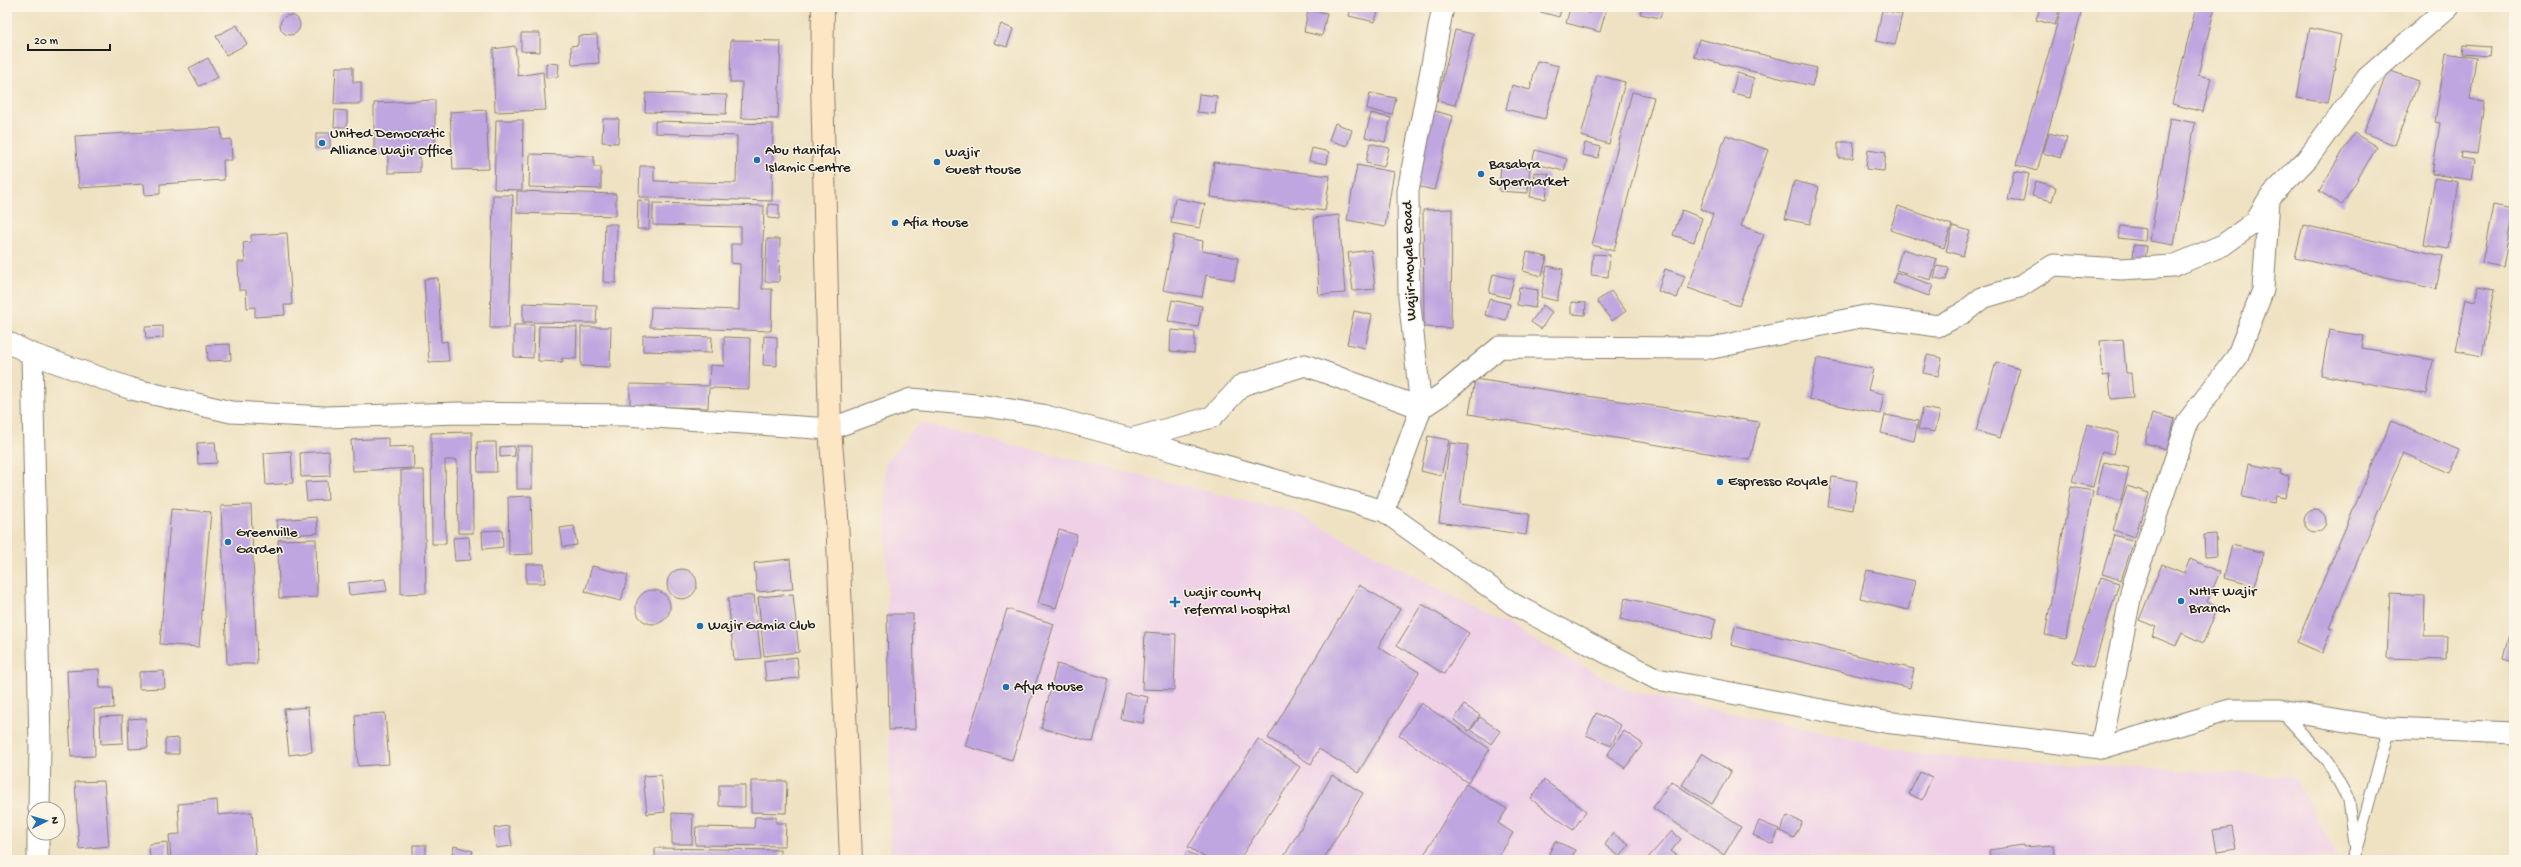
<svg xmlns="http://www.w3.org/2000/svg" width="2521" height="867" font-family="'Gochi Hand',sans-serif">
<rect width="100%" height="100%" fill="#fcf5e5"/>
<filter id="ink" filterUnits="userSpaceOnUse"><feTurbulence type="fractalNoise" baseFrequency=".025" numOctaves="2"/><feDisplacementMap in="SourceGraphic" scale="8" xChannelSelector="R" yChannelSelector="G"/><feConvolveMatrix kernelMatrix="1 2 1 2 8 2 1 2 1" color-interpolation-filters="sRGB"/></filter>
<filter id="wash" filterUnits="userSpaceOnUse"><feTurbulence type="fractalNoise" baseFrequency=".012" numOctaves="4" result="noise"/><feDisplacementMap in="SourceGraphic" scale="16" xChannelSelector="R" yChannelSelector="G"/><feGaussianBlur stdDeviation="0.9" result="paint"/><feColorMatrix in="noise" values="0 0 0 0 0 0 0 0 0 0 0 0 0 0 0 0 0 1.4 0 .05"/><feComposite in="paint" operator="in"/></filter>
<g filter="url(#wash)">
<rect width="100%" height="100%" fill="#efe2c2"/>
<polygon fill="#efd0e7" points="919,423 1295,512 1630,691 1925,755 2295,777 2338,858 891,860 885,464"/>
<g id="blocks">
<g fill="#bfa6e0">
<polygon points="471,7 505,7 505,10"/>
<polygon points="1351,7 1379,7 1375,22 1349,16"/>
<polygon points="1522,7 1562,7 1559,17"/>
<polygon points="1590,7 1607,7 1600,32 1566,23 1570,8 1589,13"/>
<polygon points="1642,7 1663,7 1660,18 1640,14"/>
<polygon points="2040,7 2060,7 2055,25 2036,20"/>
<polygon points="2062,7 2083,7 2037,171 2016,165"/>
<polygon points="2196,7 2215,7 2198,75 2211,78 2203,112 2172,104"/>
<polygon points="1308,10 1327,13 1322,36 1304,32"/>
<polygon points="1882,10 1902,14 1895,45 1876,41"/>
<circle cx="290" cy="25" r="10"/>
<polygon points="1001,24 1013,29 1007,47 994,43"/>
<polygon points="237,25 247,44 226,55 216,36"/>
<polygon points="2310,28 2341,35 2328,103 2297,98"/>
<polygon points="1455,30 1473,34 1455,105 1437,101"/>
<polygon points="521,33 540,33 540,52 521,51"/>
<polygon points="597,35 599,63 572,65 571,46 578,45 578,36"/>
<polygon points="1699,39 1817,68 1812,86 1694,57"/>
<polygon points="731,40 781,41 778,119 741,118 742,82 730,82"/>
<polygon points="2463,45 2490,47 2489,56 2462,54"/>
<polygon points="515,46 518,76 543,72 546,110 495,112 493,49"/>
<polygon points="2446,53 2476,58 2470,99 2484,102 2477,154 2461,152 2460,158 2475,160 2472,180 2432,174 2440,123 2435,122"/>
<polygon points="208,58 218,77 199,86 189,68"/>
<polygon points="1537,61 1559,66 1545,119 1506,109 1512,85 1530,90"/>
<polygon points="546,63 559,64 558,77 546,78"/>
<polygon points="336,67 353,67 353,82 361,82 361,104 334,104"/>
<polygon points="2388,70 2419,81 2395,145 2364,133"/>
<polygon points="1737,73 1754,78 1750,97 1732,93"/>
<polygon points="1597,75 1625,82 1609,144 1581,136"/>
<polygon points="1632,92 1654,97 1614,251 1592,245"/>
<polygon points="646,93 727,95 726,114 645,112"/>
<polygon points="1370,93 1396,98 1392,115 1367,109"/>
<polygon points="1199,94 1217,96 1215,114 1197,112"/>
<polygon points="435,100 435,153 420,154 420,172 388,173 388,153 374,155 374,103"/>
<polygon points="335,110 347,111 347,127 334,127"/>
<polygon points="486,110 489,169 453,170 450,112"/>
<polygon points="1431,110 1453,116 1434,190 1412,185"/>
<polygon points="1371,113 1391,118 1385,142 1365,137"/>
<polygon points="2170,118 2195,123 2174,245 2150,241"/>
<polygon points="603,119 619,119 618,143 602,142"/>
<polygon points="496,120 523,120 522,190 494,189"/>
<polygon points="655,121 773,124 772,201 639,197 640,166 654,166 654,181 736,183 737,136 655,133"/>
<polygon points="1335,123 1352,130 1347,146 1329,140"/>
<polygon points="221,128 222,140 231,139 232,160 223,160 224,180 160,184 160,194 145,195 144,184 79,188 75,136"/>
<rect x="316" y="133" width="14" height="15"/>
<polygon points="2049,133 2067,138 2061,158 2043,153"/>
<polygon points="2354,133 2377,147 2342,205 2319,191"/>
<polygon points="1726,135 1768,150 1741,226 1764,234 1739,306 1688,288 1713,214 1700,209"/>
<polygon points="1838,142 1854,142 1853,158 1838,158"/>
<polygon points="1370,143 1389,148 1384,167 1366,163"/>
<polygon points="1585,143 1601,147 1598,158 1582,155"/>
<polygon points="1312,148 1329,152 1327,164 1309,161"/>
<polygon points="1868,149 1886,152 1884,171 1866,169"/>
<polygon points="1535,150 1567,159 1564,171 1532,163"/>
<polygon points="530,154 594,156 594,167 601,167 601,189 529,187"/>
<polygon points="1214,162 1330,176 1325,211 1210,197"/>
<polygon points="1357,165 1394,172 1385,227 1347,220"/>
<polygon points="1501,165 1530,168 1528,193 1499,191"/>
<polygon points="2014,171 2029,174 2023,202 2008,200"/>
<polygon points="1534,172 1549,174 1546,199 1530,197"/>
<polygon points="2435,178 2458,182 2448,249 2424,245"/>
<polygon points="1794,181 1819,187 1810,224 1785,219"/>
<polygon points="2036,181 2056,187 2052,201 2032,196"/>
<polygon points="517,191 616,194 616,216 517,213"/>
<polygon points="493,195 513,195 509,328 490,328"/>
<polygon points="1175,198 1205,204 1200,228 1171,223"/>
<polygon points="638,200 650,201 649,229 637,229"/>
<polygon points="653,203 764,206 762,289 772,289 771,331 650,327 651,307 739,310 740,264 731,263 731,244 741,244 741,227 653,225"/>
<polygon points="768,204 779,205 779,219 768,218"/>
<polygon points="2493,205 2514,209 2504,267 2482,263"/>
<polygon points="1898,206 1952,225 1944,248 1890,230"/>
<polygon points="1452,209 1451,328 1424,327 1423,210"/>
<polygon points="1682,210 1702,218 1694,242 1673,235"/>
<polygon points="1339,215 1345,293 1319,295 1314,218"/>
<polygon points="605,224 617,224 616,283 603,282"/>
<polygon points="2303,225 2443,256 2436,289 2295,258"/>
<polygon points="1953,226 1970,231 1963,256 1946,251"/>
<polygon points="2120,226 2146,229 2145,241 2118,238"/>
<polygon points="287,233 292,305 284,305 285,315 255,317 255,307 247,308 246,290 239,290 238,262 245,262 243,243 251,242 251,235"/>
<polygon points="1174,235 1203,241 1202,251 1238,258 1234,280 1206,275 1202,297 1163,290"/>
<polygon points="767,239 780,239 779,282 765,282"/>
<polygon points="2134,245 2147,246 2145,260 2133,259"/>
<polygon points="1902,249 1937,259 1931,280 1896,270"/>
<polygon points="1371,250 1375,289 1353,291 1348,253"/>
<polygon points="1527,252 1547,257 1542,276 1523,271"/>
<polygon points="1593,254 1610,255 1608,277 1591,275"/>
<polygon points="1547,266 1563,269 1557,301 1541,297"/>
<polygon points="1937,266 1949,268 1946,280 1934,278"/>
<polygon points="1665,269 1685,276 1677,298 1658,291"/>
<polygon points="1896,272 1933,285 1929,296 1893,283"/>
<polygon points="1493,274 1514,279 1509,298 1489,293"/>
<polygon points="438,278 441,342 447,341 449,361 429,362 424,279"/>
<polygon points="2479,286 2495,289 2482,356 2456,351 2466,299 2476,301"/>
<polygon points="1519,287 1538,290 1535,308 1517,305"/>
<polygon points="1611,291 1626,311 1612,321 1597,301"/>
<polygon points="1489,299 1510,304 1506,320 1485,315"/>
<polygon points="1172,300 1202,306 1198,327 1168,321"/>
<polygon points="1571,302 1586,303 1585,315 1571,314"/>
<polygon points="523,303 597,306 596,323 523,322"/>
<polygon points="1543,305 1552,312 1541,329 1531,322"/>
<polygon points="1354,311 1372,315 1365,348 1347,344"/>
<polygon points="514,325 534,325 533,358 514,357"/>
<polygon points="163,326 163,338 146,339 145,327"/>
<polygon points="539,326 577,327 576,359 562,358 562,362 538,361"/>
<polygon points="581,327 611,327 610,367 581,366"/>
<polygon points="1171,330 1195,332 1194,353 1170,351"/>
<polygon points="2329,330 2364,336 2362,348 2433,360 2427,394 2321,375"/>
<polygon points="643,335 712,337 711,353 643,351"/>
<polygon points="764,336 777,337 777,366 763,365"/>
<polygon points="724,337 750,338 749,389 709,388 708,408 630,406 630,384 709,386 710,365 724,366"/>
<polygon points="2123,339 2126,373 2131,373 2133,397 2111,399 2109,375 2103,376 2100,341"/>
<polygon points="230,344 231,360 208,361 207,345"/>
<polygon points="1927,355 1942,358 1938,376 1923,373"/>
<polygon points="1817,358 1873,369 1868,390 1884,394 1880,414 1809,399"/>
<polygon points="1996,362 2020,369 2000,438 1976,431"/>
<polygon points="1475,379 1759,422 1750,460 1469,414"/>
<polygon points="1923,408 1940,411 1935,432 1918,429"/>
<polygon points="2152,413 2175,419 2167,449 2145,443"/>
<polygon points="1885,415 1918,421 1914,441 1881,433"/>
<polygon points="2391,421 2459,450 2450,473 2403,453 2329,628 2332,629 2322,653 2297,642"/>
<polygon points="2087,424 2119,433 2114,454 2102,451 2093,487 2072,482"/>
<polygon points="472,432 473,533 458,533 457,460 445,460 446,544 432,544 431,433"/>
<polygon points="1428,436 1449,440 1441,476 1421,471"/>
<polygon points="388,438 388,447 413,446 414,468 353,471 351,440"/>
<polygon points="215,442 217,463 198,464 197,443"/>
<polygon points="477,442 496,442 497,472 478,472"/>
<polygon points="1450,443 1468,445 1460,504 1529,514 1526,535 1439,522"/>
<polygon points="514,446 515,456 500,457 500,447"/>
<rect x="517" y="446" width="15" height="43"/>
<polygon points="291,451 293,483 266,485 264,453"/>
<polygon points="329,451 330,476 301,477 300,453"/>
<polygon points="2104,462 2129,468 2121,501 2096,494"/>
<polygon points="2248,464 2281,470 2280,474 2289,476 2285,498 2276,496 2274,503 2242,497"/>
<polygon points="401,470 424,470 426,593 401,594"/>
<polygon points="1832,477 1857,481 1853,510 1828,506"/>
<polygon points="327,481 328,500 307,501 305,482"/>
<polygon points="2127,486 2149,493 2135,537 2113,530"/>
<polygon points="2071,487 2093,491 2066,639 2045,635"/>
<polygon points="531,496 533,554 509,555 508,497"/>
<polygon points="251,505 257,664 227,664 221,506"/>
<polygon points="171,509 211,512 199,647 160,644"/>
<circle cx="2315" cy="521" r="11"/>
<polygon points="317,517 318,533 278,536 277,520"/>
<polygon points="574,526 577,545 563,547 560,528"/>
<polygon points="502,530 503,547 483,549 482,531"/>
<polygon points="1059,530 1077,535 1056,608 1038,603"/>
<polygon points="2216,534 2217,556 2205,557 2204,535"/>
<polygon points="2114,535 2134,541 2121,580 2102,574"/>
<polygon points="469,537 471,560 455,561 453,538"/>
<polygon points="316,539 317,597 279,598 278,540"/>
<polygon points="2232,545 2264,553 2255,586 2224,578"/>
<polygon points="790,559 793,589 757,592 754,563"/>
<polygon points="2190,559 2220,572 2207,602 2218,607 2203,643 2182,633 2176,646 2152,636 2156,627 2139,620 2162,564 2184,573"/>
<polygon points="526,564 544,564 545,583 526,583"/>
<polygon points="592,566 628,575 621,601 585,592"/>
<circle cx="682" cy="584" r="15"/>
<polygon points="1867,570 1915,581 1908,610 1860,598"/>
<polygon points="2101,577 2119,583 2093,668 2073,662"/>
<polygon points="385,579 387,591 349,595 348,583"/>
<polygon points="1359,585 1400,609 1378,647 1419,672 1358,773 1319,749 1311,764 1268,738"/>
<circle cx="653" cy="607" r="17"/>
<polygon points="793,594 799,652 764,656 758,597"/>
<polygon points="2390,594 2425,596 2424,636 2447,636 2446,660 2387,658"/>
<polygon points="754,595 761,658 734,660 728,598"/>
<polygon points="1625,598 1716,619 1711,640 1620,619"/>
<polygon points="1422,604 1469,633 1444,674 1397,645"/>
<polygon points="1007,609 1054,624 1012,760 965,746"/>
<polygon points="887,614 913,614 915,729 889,730"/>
<polygon points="2513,616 2514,616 2514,662 2503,659"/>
<polygon points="1735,626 1914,669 1910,688 1731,645"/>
<polygon points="1145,632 1176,634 1174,690 1142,689"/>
<polygon points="797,657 799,678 766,681 764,661"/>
<polygon points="1057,664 1109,679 1093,742 1041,728"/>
<polygon points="99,669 100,688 113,688 114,708 94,709 95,756 71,757 67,671"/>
<polygon points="164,671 165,688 139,689 139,672"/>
<polygon points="1126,693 1148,697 1143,723 1121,719"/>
<polygon points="1421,703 1490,749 1468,783 1399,735"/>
<polygon points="1464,705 1480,715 1469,731 1454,720"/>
<polygon points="308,707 312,752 289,755 284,709"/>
<polygon points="385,713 389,764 358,766 355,715"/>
<polygon points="1596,713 1621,725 1611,746 1586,735"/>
<polygon points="122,716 123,743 101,744 100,717"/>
<polygon points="1480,717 1500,731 1491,744 1471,730"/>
<polygon points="146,718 148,748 129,749 128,719"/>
<polygon points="1624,731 1643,744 1625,768 1607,755"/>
<polygon points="179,738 179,754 165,754 165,739"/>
<polygon points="1258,739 1300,767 1239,860 1209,860 1188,847"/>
<polygon points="1702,753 1731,772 1712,804 1682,785"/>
<polygon points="1920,772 1932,777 1922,800 1909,794"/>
<polygon points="661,775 665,812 647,814 643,776"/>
<polygon points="1332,775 1363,793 1323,860 1282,860"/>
<polygon points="1544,780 1586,811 1573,830 1531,799"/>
<polygon points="104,781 109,846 79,849 75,782"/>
<polygon points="751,781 787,781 786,813 751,812"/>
<polygon points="1671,781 1741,827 1724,855 1653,808"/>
<polygon points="1466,784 1507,809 1498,823 1513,833 1497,860 1421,860"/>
<polygon points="719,785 745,785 745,807 719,806"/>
<polygon points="217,800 218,815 252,812 256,860 171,860 169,835 180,834 178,804"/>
<polygon points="672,813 693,814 692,844 672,844"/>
<polygon points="1787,816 1802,822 1794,838 1780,831"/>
<polygon points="755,817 776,817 776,823 786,823 785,846 695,845 696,827 754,828"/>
<polygon points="1759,821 1779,829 1773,844 1753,835"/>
<polygon points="509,826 512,846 496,848 494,828"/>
<polygon points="2232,827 2236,849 2217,852 2213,830"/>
<polygon points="1672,831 1681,839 1671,851 1683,860 1646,860"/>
<polygon points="1613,833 1629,845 1620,857 1605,845"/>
<polygon points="1555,841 1575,850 1571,860 1546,860"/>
<polygon points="167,842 168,860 150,860 149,844"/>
<rect x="413" y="845" width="13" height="15"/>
<polygon points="2023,845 2023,847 2053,845 2055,860 1990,860 1989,850"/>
<polygon points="454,846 473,851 470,860 451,860"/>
<polygon points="655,848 780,850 780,860 655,860"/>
<polygon points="1187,851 1202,860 1182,860"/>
</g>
</g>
</g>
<g filter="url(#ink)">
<use href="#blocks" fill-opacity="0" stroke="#867f6f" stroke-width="1"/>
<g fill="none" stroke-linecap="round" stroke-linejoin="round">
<defs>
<g id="lane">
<polyline points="2282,712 2328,762 2349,801 2356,850 2352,860"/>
<polyline points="2357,846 2389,728"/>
</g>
<g id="street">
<polyline points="7,342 32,354 132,389 231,412 325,417 460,413 626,415 830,429 911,399 986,406 1042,415 1131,439 1384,511 1513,604 1657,679 1885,722 2101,748 2230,710 2280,710 2389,728 2514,733"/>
<polyline points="32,354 40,745 39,809"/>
<polyline points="1131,439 1212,417 1242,385 1305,365 1421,408 1444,393 1500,347 1712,348 1865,316 1938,326 1963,313 1982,298 2019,287 2054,265 2121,269 2173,266 2223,245 2255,222 2270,197 2307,159 2367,78 2448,7"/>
<polyline points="1384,511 1421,408 1409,297 1408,191 1443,7"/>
<polyline points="2101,748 2132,588 2188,421 2237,357 2263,290 2269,200"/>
<polyline points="38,860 38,833"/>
</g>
<polyline id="secondary" points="823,7 822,81 830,429 837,516 851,860"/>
</defs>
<use href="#lane" stroke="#867f6f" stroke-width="13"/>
<use href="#street" stroke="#867f6f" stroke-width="23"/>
<use href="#secondary" stroke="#867f6f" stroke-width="24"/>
<use href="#lane" stroke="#fff" stroke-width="11"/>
<use href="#street" stroke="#fff" stroke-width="21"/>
<use href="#secondary" stroke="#fce6c4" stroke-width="22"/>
</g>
</g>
<g fill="#1f6fb2" stroke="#fcf5e5" stroke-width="1.5">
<circle cx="322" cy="143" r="4"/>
<circle cx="757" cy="160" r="4"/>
<circle cx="937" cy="162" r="4"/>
<circle cx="1481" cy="174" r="4"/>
<circle cx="895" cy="223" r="4"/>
<circle cx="1720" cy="482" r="4"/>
<circle cx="228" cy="542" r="4"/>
<circle cx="2181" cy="601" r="4"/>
<path d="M1173 596h4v4h4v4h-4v4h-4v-4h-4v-4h4z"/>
<circle cx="700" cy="626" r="4"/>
<circle cx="1006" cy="687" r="4"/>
</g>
<g text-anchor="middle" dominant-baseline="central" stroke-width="3" stroke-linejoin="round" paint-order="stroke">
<g font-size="15" fill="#1c1c1c" stroke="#fcf5e5" text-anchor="start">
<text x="330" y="134">United Democratic<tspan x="330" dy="17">Alliance Wajir Office</tspan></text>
<text x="765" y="151">Abu Hanifah<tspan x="765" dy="17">Islamic Centre</tspan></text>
<text x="945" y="153">Wajir<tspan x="945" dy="17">Guest House</tspan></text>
<text x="1489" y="165">Basabra<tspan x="1489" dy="17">Supermarket</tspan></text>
<text x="903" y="223">Afia House</text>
<text x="1728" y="482">Espresso Royale</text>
<text x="236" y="533">Greenville<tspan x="236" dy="17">Garden</tspan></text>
<text x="2189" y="592">NHIF Wajir<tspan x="2189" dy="17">Branch</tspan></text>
<text x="1184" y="593">wajir county<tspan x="1184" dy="17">referrral hospital</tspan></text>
<text x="708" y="626">Wajir Gamia Club</text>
<text x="1014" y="687">Afya House</text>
</g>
<g font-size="15" fill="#1c1c1c" stroke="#fcf5e5">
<text transform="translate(1410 261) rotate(-92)">Wajir-Moyale Road</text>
</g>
</g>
<rect width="2521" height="867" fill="none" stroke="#fcf5e5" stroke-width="24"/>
<g transform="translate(46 821) rotate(85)"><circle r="19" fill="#fcf5e5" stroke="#a29e95"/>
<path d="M0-3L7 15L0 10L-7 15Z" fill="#1f6fb2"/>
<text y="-6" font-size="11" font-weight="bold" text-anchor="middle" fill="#1c1c1c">N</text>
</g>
<path d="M28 44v6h82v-6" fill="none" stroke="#1c1c1c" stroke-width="2"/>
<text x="34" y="44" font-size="12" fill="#1c1c1c" stroke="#fcf5e5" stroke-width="3" paint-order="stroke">20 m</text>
</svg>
